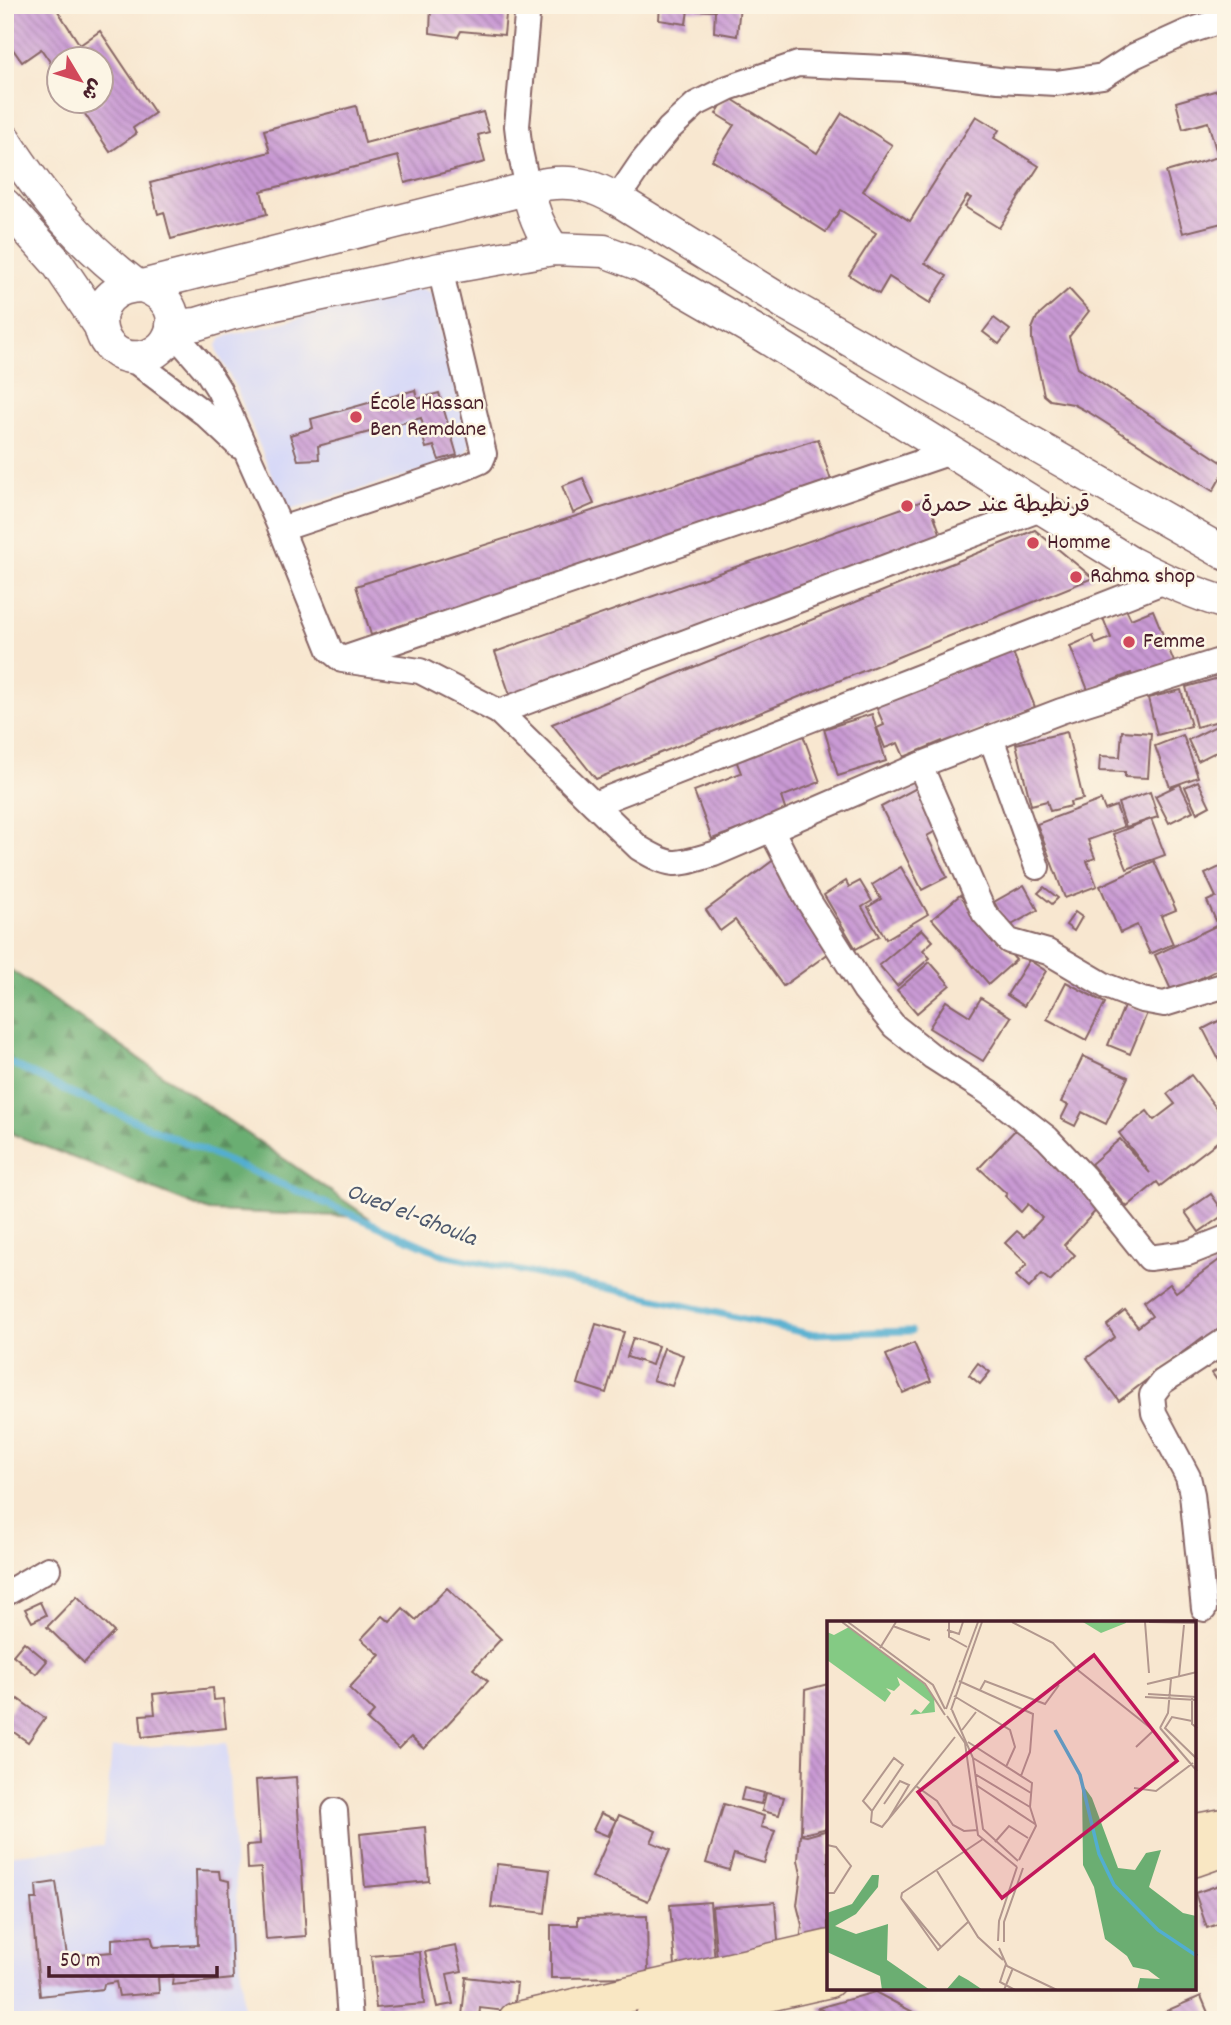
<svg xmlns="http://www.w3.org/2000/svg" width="1231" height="2025" font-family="Dekko,'Playpen Sans Arabic',sans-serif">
<defs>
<pattern id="forest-firs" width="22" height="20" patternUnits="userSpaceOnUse" patternTransform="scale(1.75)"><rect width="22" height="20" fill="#6bae72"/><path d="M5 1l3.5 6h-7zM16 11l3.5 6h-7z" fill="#5a8d5e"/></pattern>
<pattern id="building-back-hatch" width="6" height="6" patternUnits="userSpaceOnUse" patternTransform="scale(1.75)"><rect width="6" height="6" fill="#c99ad4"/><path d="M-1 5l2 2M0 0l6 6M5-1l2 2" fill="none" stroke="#a57dac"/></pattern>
</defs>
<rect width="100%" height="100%" fill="#fcf5e5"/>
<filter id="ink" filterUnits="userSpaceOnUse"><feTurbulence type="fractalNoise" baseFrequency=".0143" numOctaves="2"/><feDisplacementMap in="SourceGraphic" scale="14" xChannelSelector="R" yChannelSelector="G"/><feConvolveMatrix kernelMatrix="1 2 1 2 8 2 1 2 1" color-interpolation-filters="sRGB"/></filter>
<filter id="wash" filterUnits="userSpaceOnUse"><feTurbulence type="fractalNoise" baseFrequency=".00686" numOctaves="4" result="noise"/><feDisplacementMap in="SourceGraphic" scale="28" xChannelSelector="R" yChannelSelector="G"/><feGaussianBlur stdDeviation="1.57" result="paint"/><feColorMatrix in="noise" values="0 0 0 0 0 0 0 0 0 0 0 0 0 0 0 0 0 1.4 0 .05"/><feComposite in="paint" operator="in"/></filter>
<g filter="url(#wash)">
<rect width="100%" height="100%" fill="#f8e7d0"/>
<g fill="#d6d8f8">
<polygon points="422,289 432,293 470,443 466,453 459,460 286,511 237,390 218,353 217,345 223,337 413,290"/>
<polygon points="227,1743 244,2020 5,2020 5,1855 103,1846 112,1748"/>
</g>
<polygon fill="url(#forest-firs)" stroke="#5a664e" stroke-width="2" points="5,966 368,1217 209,1211 5,1131"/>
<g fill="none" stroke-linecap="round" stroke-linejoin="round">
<polyline stroke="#52aed0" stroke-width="7" points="5,1060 73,1094 447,1256 616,1290 810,1334 911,1331"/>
</g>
<g id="blocks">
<g fill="url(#building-back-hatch)">
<polygon points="5,5 54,5 80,45 100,31 155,113 133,128 136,134 110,152 77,102 102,102 102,60 60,60 60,76 41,49 22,62 5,38"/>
<polygon points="431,5 507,5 504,35 461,31 458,37 430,33"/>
<polygon points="660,5 740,5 737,36 714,32 715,11 688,10 686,24 659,20"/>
<polygon points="1226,73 1226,222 1183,233 1166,172 1218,157 1208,122 1183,129 1176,102 1225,88 1221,75"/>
<polygon points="727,96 817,153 842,113 892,145 863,191 910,221 976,116 999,130 994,138 1039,166 999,228 965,207 971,198 967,196 925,263 947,276 930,303 889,277 879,294 849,275 876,233 840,210 826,232 712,160 734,125 716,114"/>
<polygon points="356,106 365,143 483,112 489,132 478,135 485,162 405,183 398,156 261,191 267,214 171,239 164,212 158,214 150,183 270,152 264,130"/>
<polygon points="1069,289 1089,311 1069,337 1078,368 1226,465 1226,468 1213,491 1090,413 1073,404 1050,400 1044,395 1032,340 1032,329 1037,317"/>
<polygon points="994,318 1010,330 999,344 983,332"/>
<polygon points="415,390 417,399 439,393 457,455 439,460 434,446 426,448 420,427 423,425 421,418 318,446 319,459 298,460 290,435 313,428 311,419"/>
<polygon points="818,439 833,487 371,635 356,586"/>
<polygon points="583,478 594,504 573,513 562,486"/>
<polygon points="928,499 944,544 511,698 495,652"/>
<polygon points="1035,530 1093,578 596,779 552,724"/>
<polygon points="1126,609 1131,619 1153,610 1174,662 1133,679 1131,673 1088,690 1070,646 1093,636 1096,644 1111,638 1103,618"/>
<polygon points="1011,648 1035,707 943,745 942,741 904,757 898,743 885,748 877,728 884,725 875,704"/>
<polygon points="1226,676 1226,719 1196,727 1186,687"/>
<polygon points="1181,690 1191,726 1157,735 1148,698"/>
<polygon points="872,714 886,761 838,776 824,729"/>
<polygon points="1226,721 1226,747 1198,761 1188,740"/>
<polygon points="1122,731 1151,733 1148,778 1125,777 1125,772 1099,771 1100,756 1120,757"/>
<polygon points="1067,732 1083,799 1070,802 1071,806 1050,811 1047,801 1031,805 1016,744"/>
<polygon points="803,735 820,782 781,797 786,812 712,839 694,791 741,773 736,760"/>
<polygon points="1183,735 1198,777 1170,787 1155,746"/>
<polygon points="1198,781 1210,806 1197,813 1185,787"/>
<polygon points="1180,784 1193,811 1169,823 1155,796"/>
<polygon points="922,785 943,827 927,836 947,877 922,890 881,807"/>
<polygon points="1150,792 1158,817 1126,827 1118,803"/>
<polygon points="1101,800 1105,810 1116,806 1124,827 1088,840 1095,858 1087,861 1097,886 1065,898 1037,824"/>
<polygon points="1151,819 1165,855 1127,869 1113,834"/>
<polygon points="775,859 836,948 783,986 735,920 720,931 706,910"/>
<polygon points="1154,861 1176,910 1161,916 1173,944 1150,954 1137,925 1120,933 1100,886"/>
<polygon points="1226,864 1226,966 1172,992 1155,955 1218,925 1207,901 1216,897 1205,874"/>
<polygon points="901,867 928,914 886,939 868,907 881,899 872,885"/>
<polygon points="846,881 849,887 860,881 872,901 862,907 879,936 856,949 824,895"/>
<polygon points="1024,885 1038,910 1008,927 994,902"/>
<polygon points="1044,887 1058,898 1052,904 1038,893"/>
<polygon points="960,895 1016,960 989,984 932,919"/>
<polygon points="1075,912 1082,917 1074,931 1066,925"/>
<polygon points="922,929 933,941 923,950 930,958 897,986 879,965"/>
<polygon points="1029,960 1046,971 1024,1006 1007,995"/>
<polygon points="930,962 950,985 917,1013 897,990"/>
<polygon points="1066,982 1105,1003 1086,1040 1047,1019"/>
<polygon points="981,998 1011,1017 983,1061 929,1028 946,1001 970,1016"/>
<polygon points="1125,1004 1147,1013 1130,1054 1108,1045"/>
<polygon points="1226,1017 1226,1062 1221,1064 1203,1029"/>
<polygon points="1083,1056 1128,1077 1106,1124 1082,1112 1075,1126 1061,1119 1068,1105 1061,1102"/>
<polygon points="1191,1075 1226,1121 1226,1135 1160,1186 1157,1182 1127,1207 1091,1164 1120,1139 1150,1173 1119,1133 1147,1111 1154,1120 1175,1104 1167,1094"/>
<polygon points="1020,1125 1102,1204 1064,1245 1075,1255 1050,1281 1042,1274 1029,1288 1016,1276 1027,1264 1005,1243 1017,1231 1024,1237 1042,1218 1028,1204 1021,1212 1005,1196 1007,1194 979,1168"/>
<polygon points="1211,1194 1225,1214 1199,1232 1185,1212"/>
<polygon points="1226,1255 1226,1334 1209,1346 1203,1337 1119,1401 1087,1358 1115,1337 1107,1325 1125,1311 1138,1327 1152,1316 1143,1304 1170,1284 1176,1292"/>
<polygon points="596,1324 624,1332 606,1393 578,1384"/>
<polygon points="633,1338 658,1346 652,1365 627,1357"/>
<polygon points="914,1343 931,1381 903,1393 886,1355"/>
<polygon points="664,1348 683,1355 672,1386 653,1380"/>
<polygon points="978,1363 990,1372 980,1384 969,1375"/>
<polygon points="1226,1364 1226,1393 1212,1373"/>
<polygon points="447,1588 501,1639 473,1669 488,1681 424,1749 411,1737 399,1749 367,1720 374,1712 349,1688 380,1655 361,1639 383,1616 390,1622 403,1608 416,1620"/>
<polygon points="77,1596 114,1632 84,1663 47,1627"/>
<polygon points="40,1602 46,1615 32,1622 25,1609"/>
<polygon points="24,1642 47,1661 36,1674 13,1655"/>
<polygon points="828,1684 828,1828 807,1833 801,1833 805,1690"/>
<polygon points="213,1688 214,1700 223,1699 226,1728 142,1737 140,1715 155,1714 153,1694"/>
<polygon points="18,1699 45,1718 28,1742 5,1726 5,1718"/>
<polygon points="296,1777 306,1936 266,1939 261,1868 248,1869 247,1845 260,1844 256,1780"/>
<polygon points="744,1788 764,1793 761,1804 741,1800"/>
<polygon points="766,1793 784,1797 779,1815 762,1811"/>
<polygon points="724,1804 764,1816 761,1827 775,1831 764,1863 734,1854 729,1870 706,1863"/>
<polygon points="601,1813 616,1820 608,1836 593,1830"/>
<polygon points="619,1815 656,1831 651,1842 670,1850 648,1901 592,1877"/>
<polygon points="425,1827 429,1881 365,1887 360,1834"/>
<polygon points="828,1830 828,1935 800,1941 802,1925 797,1905 801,1874 798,1860 800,1835 807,1836"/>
<polygon points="497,1864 550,1870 545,1913 491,1907"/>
<polygon points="196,1870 219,1871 220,1879 229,1881 233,1979 172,1985 173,1975 158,1977 159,1993 119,1996 116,1982 104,1984 103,1989 40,1996 31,1899 37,1899 36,1885 56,1882 67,1956 112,1952 112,1939 151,1936 154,1947 198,1945"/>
<polygon points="1222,1884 1226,1896 1226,1921 1207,1928 1195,1893"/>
<polygon points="710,1902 715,1963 675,1966 670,1905"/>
<polygon points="775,1902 779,1953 717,1958 712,1907"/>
<polygon points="647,1916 648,1977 551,1978 551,1925 578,1925 578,1917"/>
<polygon points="456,1946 462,1971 447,1974 453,2004 437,2007 425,1952"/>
<polygon points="420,1952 424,2004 376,2008 371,1956"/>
<polygon points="466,1977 517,1983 514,2012 480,2008 479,2018 462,2016"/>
<polygon points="875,1992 928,2020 840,2020 818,2008"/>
<polygon points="1201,1996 1211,2020 1170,2020 1166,2011"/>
</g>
</g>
</g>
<g filter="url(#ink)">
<use href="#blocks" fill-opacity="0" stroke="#876565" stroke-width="2"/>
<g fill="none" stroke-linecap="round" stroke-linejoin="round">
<defs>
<g id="minor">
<polyline points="528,188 520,151 517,126 528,5"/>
<polyline points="620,201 625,187 642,162 669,129 696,104 728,88 798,64 906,69 998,80 1056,83 1103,76 1134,56 1187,32 1226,19"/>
<path d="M 172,331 L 207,371 L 219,390 L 281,529 L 330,650 L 342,660 L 420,671 L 499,712 L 639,848 C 674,869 676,865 714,854 L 920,765 L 1061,711 L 1226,659"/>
<polyline points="131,358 205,414 239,446"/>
<polyline points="281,529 465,468 481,461 484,454 440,269"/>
<polyline points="346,658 951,452"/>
<polyline points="499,712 1041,509"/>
<polyline points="991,738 1037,867"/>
<polyline points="920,765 984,913 1009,941 1048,952 1106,986 1142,1000 1164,1004 1226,985"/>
<polyline points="594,804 1165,581"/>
<polyline points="771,829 806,897 865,990 894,1026 933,1057 989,1093 1047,1138 1084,1177 1149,1258 1188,1253 1226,1238"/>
<polyline points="5,1594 48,1569"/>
<polyline points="1204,1609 1192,1494 1188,1477 1154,1413 1152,1395 1162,1382 1226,1340"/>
<polyline points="335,1811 350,2020"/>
</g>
<g id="tertiary">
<path d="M 5,140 C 44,200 79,242 137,286"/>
<path d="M 528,188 C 532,211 540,230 553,249"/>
<polyline points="5,205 57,263 100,326"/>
<path d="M 142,286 C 166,294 182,315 167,340 C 162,349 151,356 141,357 C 92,363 81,286 142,286 L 546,184 C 576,180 594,186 620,201 L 783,302 L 1226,554"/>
<path d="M 172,326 L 197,324 L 233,313 L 440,269 L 553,249 L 604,251 L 641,265 L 759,333 L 1129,562 C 1160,578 1192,593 1226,603"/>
</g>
<g id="secondary">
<polyline points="1194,1832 1226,1826"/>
<polyline points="1194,1859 1214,1852 1226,1851"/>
<polyline points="516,2020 828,1948"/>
<polyline points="652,2020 828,1980"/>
</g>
</defs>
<use href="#minor" stroke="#876565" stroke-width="28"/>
<use href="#tertiary" stroke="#876565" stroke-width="35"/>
<use href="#secondary" stroke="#876565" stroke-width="38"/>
<use href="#minor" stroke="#fff" stroke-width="24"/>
<use href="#tertiary" stroke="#fff" stroke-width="32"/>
<use href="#secondary" stroke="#f9e7c3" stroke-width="35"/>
</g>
</g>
<g fill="#d1495b" stroke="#fcf5e5" stroke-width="2.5">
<circle cx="356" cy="417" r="7"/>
<circle cx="907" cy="506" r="7"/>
<circle cx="1033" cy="543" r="7"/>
<circle cx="1076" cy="577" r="7"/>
<circle cx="1129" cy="642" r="7"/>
</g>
<g text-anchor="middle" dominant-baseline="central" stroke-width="5" stroke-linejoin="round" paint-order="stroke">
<g font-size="23" fill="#4a1f2b" stroke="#fcf5e5" text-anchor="start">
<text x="370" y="404">École Hassan<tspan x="370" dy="26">Ben Remdane</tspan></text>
<text x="921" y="506">قرنطيطة عند حمرة</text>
<text x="1047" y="543">Homme</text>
<text x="1090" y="577">Rahma shop</text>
<text x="1143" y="642">Femme</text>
</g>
<g font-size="24" font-style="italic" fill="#4d586d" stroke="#fcf5e5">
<text transform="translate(411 1216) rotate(21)">Oued el-Ghoula</text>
</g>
</g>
<g transform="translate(827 1621)">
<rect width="369" height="369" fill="#f8e7d0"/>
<path d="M 255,163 L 265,177 L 291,247 L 308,249 L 319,232 L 334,229 L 322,266 L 356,292 L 369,295 L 369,369 L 310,369 L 313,357 L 333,358 L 321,349 L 306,346 L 300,335 L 278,318 L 267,266 L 256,244 ZM 45,254 L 52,254 L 51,266 L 29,293 L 8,305 L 29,313 L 61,303 L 60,339 L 103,369 L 55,369 L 53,355 L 0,331 L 0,292 L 25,283 ZM 132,354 L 141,359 L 156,369 L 119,369 Z" fill="#6bae72"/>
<path d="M 256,1 L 299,1 L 299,2 L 274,12 Z" fill="#84ca84"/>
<path d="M 22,6 L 97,63 L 107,77 L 108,91 L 83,94 L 88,88 L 94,92 L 103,81 L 70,56 L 73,64 L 67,70 L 59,67 L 64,72 L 58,81 L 0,39 L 0,11 L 7,14 Z" fill="#84ca84"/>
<path fill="none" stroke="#52aed0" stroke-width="3.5" d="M 228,109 L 253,154 L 272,233 L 287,264 L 331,309 L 370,335"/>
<path fill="none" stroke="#b2978e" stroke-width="2" d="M 15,1 L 98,63 L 118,94M 21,1 L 106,64 L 118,88M 122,1 L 122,16 L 140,26M 185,1 L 226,22 L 252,50 L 326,109M 318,1 L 322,52M 322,1 L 370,2M 66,5 L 103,19M 120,9 L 132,13 L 136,1M 53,27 L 69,1M 352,55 L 357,4M 132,60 L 206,93 L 203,131 L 194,155M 320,63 L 370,51M 153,69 L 158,60 L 218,83 L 232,64M 321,73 L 370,76M 127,75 L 183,109 L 188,126 L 179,146M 318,76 L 370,79M 365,77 L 365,103 L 370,107M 119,88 L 151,1M 124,89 L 155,1M 125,89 L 146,137 L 156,208 L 191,240M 120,95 L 138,122 L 151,214 L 190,246M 365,100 L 345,96 L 338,107 L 370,138M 333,107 L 341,92 L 344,58M 333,107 L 370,150M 135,109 L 149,91M 128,116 L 89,165 L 110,180 L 126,204 L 137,210 L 151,209M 141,121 L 205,162 L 203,186 L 209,205 L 192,239M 309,126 L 326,110M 146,137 L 204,172M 148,153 L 203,186M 149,164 L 208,203M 307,167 L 329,170 L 366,142M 57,183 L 73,160 L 82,164 L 61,199M 45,190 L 36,180 L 67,137 L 76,144 L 45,190 L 44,201 L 55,206 L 89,165M 168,221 L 182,205 L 201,217M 0,224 L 9,226 L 24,245 L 7,272 L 0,272M 110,250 L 151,316 L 176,339M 74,277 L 75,272 L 156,218M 74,277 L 111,329 L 141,301M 74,277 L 114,326M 171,320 L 172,300 L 190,246M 177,321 L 177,301 L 196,247M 172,327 L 180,345 L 230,369M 179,343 L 173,361 L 188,369M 177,369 L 186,347"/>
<path fill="#c2185b" fill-opacity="0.15" stroke="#c2185b" stroke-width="3.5" d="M 267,34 L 350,140 L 175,277 L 91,171 Z"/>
<rect width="369" height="369" fill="none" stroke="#4a1f2b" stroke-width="3.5"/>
</g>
<rect width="1231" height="2025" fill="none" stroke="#fcf5e5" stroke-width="28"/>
<g transform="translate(80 80) rotate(128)"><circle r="33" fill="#fcf5e5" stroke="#b59f9b" stroke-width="2"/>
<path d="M0-5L12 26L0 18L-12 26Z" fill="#d1495b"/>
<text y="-10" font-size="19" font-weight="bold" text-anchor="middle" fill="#4a1f2b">ش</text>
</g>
<path d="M49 1966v10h168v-10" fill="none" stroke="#4a1f2b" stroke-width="3.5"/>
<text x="60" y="1966" font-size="21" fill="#4a1f2b" stroke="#fcf5e5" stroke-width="5" paint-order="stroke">50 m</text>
</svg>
